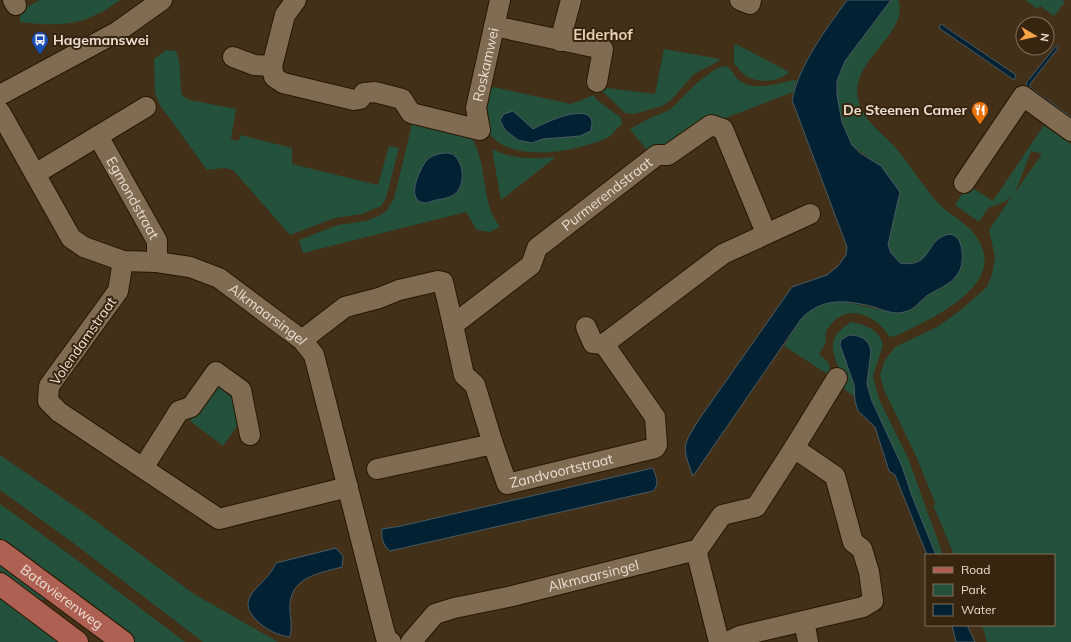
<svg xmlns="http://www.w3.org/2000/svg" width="1071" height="642" font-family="Mulish,sans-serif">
<rect width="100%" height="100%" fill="#423019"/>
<g fill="#24513c" fill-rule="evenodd">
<path d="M 40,0 L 120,0 C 85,26 61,27 20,22 L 20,11 Z"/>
<path d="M 891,0 L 898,0 C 911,33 849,60 858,99 C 863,120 880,131 894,146 C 909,163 921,183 936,201 C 947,214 964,220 975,235 C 1013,285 928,320 894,337 L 889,336 C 878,319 855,305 836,319 C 833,322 828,328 826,331 C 825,335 827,340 825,344 C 824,347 821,351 819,354 L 828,362 L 832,377 L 784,346 L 801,319 L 809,310 L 825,304 L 842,301 L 889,312 L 912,310 L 929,294 L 943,288 L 939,239 C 929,254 920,266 900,263 L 891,253 L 888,245 L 891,227 L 870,159 L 852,145 L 847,136 L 839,110 L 837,95 L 837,81 L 845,61 Z"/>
<polygon points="1025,0 1062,0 1065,2 1054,16 1040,6 1038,9"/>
<path d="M 736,44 L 789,72 C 780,82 756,84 745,75 C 741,72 738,67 734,64 L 734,46 Z"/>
<polygon points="664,49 720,59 717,62 694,74 671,100 662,106 634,114 625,113 599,88 599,87 655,94"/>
<path d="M 166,50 L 176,51 C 182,65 179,80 182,95 L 189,100 L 236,109 L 231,139 L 239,141 L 240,135 L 292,148 L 292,164 L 378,185 L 389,146 L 399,148 L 386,198 L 381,206 L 362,214 L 335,218 L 290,235 L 233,170 L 224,168 L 207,170 L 160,105 L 155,93 L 154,59 Z"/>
<path d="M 727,66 C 732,70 734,76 739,80 C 755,93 780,82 797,80 L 793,92 L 723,119 L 650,154 L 630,129 L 650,118 L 670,110 L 698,82 L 717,68 Z"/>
<path d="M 484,85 L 571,104 L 594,95 L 596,99 L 621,118 L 622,124 C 616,128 613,135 607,138 C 576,152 501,167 485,125 C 482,116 484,95 484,85 ZM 523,121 L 533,129 L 580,136 L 543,139 L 532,143 Z"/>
<path d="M 413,120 L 469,134 C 489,161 479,200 500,227 L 490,232 L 477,230 L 466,212 L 303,253 L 299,240 L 338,225 L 366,221 L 379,216 L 387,210 L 394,199 Z"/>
<path d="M 1044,125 L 1071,144 L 1071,642 L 987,642 L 982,625 L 1054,625 L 1054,555 L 954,555 L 933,505 L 936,505 L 916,456 L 884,390 L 880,375 L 885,360 L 895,347 L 937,327 L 962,309 L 987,287 L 992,274 L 995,257 L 989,230 L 1012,196 L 1006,201 L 988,208 L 979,222 L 955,205 L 968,185 L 993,201 ZM 1031,151 L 1042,154 L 1016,191 L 1016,190 Z"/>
<path d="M 492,149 C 515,160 531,159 556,157 L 501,200 Z"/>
<path d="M 851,322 C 865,325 880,329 883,345 L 873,376 L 879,399 L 908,458 L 943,555 L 936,555 L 912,496 L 902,466 L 872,401 L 867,384 L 871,351 L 870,346 L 849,335 L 841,340 L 840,345 L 854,385 L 855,397 L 844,389 C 842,361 816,344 851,322 Z"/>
<polygon points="217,385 234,397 238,425 223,446 190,421"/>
<polygon points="0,455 86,514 194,594 278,642 203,642 72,542 0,490"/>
<polygon points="0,504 69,554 185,642 127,642 0,549"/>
<polygon points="0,562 38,590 45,600 34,599 0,574"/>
<polygon points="0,596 61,642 0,642"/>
</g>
<g fill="#022233" stroke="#485a62">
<path d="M 847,0 L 891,0 L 845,61 L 837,81 L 837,95 L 842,122 L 852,145 L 860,153 L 881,166 L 900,192 L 888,245 L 891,253 L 900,263 C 930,268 925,245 943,236 C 963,227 965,258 960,270 C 953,284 943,286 930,294 C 920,299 916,310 904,312 C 894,315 883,310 874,307 C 847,300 822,297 801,319 L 693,476 C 681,445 683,445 700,418 L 792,287 L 827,275 L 838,266 L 846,255 L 847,247 L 792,100 C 800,63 825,31 847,0 Z"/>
<polygon points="941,24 1016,75 1014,80 939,28"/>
<polygon points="1056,46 1058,48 1030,84 1030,87 1071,117 1071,121 1028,90 1026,83"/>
<path d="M 513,111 L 533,129 C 542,124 589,101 592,122 C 592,124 591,128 591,131 L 580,136 L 543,139 L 532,143 L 518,140 L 505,130 L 500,120 L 504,114 Z"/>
<path d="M 444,153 C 447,153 452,153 455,156 C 464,165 465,184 456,193 C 450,198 443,199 436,200 C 432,201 427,203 424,203 C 404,200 421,165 429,158 C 434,155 438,154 444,153 Z"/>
<path d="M 849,335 C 860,335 869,339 871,351 L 867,384 L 872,401 L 902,466 L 912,496 L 936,555 L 927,555 L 895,475 L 889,471 L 875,427 L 858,411 L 855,401 L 854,385 L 840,345 L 841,340 Z"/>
<path d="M 653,468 C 656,477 660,484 653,491 L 390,551 C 383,546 381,537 382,529 L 401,526 Z"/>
<path d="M 336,548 L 343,556 L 342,567 C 321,573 293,576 290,603 C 289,615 293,623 290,637 C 277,635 267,630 257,621 C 232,596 266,587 276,563 Z"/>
<polygon points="952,625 967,625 975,642 956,642"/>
</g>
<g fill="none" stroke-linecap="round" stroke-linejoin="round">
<defs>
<g id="minor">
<polyline points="13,0 16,5"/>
<path id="s1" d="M 296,0 L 285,15 L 272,66 L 274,77 L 283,83 L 354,100 L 360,99 L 364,93 L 375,92 L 402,99 L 411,113 L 480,130 L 476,108 L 500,0"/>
<polyline points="740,0 750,4 751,0"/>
<polyline points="494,26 603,49 597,82"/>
<polyline points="560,41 571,0"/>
<polyline points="233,57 254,65 272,66"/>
<polyline points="0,95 117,32 162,0"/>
<path id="s2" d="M 0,112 L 71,238 L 84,247 L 123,261 L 157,262 L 190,267 L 219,278 L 302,340 L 314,355 L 386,638 L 391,642"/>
<path id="s3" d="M 98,136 L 157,241 L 157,262"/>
<polyline points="35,174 146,107"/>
<polyline points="964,183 1023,96 1071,131"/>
<polyline points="123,261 118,291 49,386 48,401 59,412 219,519 348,487"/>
<polyline points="453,325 464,375 475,385 493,444"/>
<polyline points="586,327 593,343 604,344"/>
<path id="s4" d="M 302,340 L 345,307 L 379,298 L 399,290 L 438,281 L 443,282 L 453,325 L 531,265 L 537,248 L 657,155 L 668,155 L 711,125 L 723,129 L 766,233"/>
<polyline points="794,448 837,378"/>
<polyline points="143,468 179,411 191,407 216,372 241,390 250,435"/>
<path id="s5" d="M 377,469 L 493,444 L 507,484 L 655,448 L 657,445 L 655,417 L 604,344 L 723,254 L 810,214"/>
<polyline points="696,550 699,548 722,515 756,507 794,448 835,476 853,542 862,549 869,572 873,601 863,607 740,636 727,642"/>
<polyline points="804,621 808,642"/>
<path id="s6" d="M 411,642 L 435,614 L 454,608 L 508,597 L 696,550 L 719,642"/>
</g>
<g id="major">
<path id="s7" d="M 0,551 L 123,642"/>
<polyline points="0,584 77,642"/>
</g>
</defs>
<use href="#minor" stroke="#281702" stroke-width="22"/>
<use href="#major" stroke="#281702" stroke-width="24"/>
<use href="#minor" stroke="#806b53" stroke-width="20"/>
<use href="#major" stroke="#ae6152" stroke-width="22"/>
</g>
<defs>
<symbol id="bus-pin" viewBox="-11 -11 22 30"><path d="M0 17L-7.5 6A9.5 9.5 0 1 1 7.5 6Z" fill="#1a4fb4" stroke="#37250f"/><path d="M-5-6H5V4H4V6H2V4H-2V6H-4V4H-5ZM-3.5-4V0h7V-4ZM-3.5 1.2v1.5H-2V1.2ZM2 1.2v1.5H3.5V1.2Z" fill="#fff"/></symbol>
<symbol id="restaurant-pin" viewBox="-11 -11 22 30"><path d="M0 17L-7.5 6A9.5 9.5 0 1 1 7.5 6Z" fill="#e8710a" stroke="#37250f"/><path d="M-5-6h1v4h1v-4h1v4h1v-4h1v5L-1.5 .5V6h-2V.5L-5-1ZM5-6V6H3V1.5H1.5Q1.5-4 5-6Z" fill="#fff"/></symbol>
</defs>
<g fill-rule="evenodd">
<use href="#bus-pin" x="30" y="30" width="20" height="27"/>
<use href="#restaurant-pin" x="970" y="100" width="20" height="27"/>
</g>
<g text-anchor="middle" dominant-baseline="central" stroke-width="4" stroke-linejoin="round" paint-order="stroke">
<g font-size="14" font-weight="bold" fill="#eaded1" stroke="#37250f" text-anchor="start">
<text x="53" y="40">Hagemanswei</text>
<text x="967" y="110" text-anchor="end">De Steenen Camer</text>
</g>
<g font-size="14" fill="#eaded1" stroke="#37250f">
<text stroke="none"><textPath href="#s1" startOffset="373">Roskamwei</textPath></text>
<text stroke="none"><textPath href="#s4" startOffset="405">Purmerendstraat</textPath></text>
<text stroke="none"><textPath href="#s3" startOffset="71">Egmondstraat</textPath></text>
<text stroke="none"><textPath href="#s2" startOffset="361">Alkmaarsingel</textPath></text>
<text transform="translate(83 341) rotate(-55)">Volendamstraat</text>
<text stroke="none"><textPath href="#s5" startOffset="217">Zandvoortstraat</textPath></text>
<text stroke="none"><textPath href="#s6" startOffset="200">Alkmaarsingel</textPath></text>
<text stroke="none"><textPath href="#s7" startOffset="77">Batavierenweg</textPath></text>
</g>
<g font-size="15" font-weight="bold" fill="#e8d0b6" stroke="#37250f">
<text x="603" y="34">Elderhof</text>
</g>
</g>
<rect x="925" y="554" width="130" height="72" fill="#37250f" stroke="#7f6f5d"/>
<rect x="933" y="567" width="20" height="6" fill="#ae6152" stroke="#7f6f5d"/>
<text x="961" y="574" font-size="12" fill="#eaded1">Road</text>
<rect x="933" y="584" width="20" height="12" fill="#24513c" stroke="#7f6f5d"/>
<text x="961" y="594" font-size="12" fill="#eaded1">Park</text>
<rect x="933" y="604" width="20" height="12" fill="#022233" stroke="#7f6f5d"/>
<text x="961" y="614" font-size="12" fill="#eaded1">Water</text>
<g transform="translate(1035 36) rotate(99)"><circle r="19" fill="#37250f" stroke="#7f6f5d"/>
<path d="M0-3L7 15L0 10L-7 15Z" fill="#f6a247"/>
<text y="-6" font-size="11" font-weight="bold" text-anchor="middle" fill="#eaded1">N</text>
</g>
</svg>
